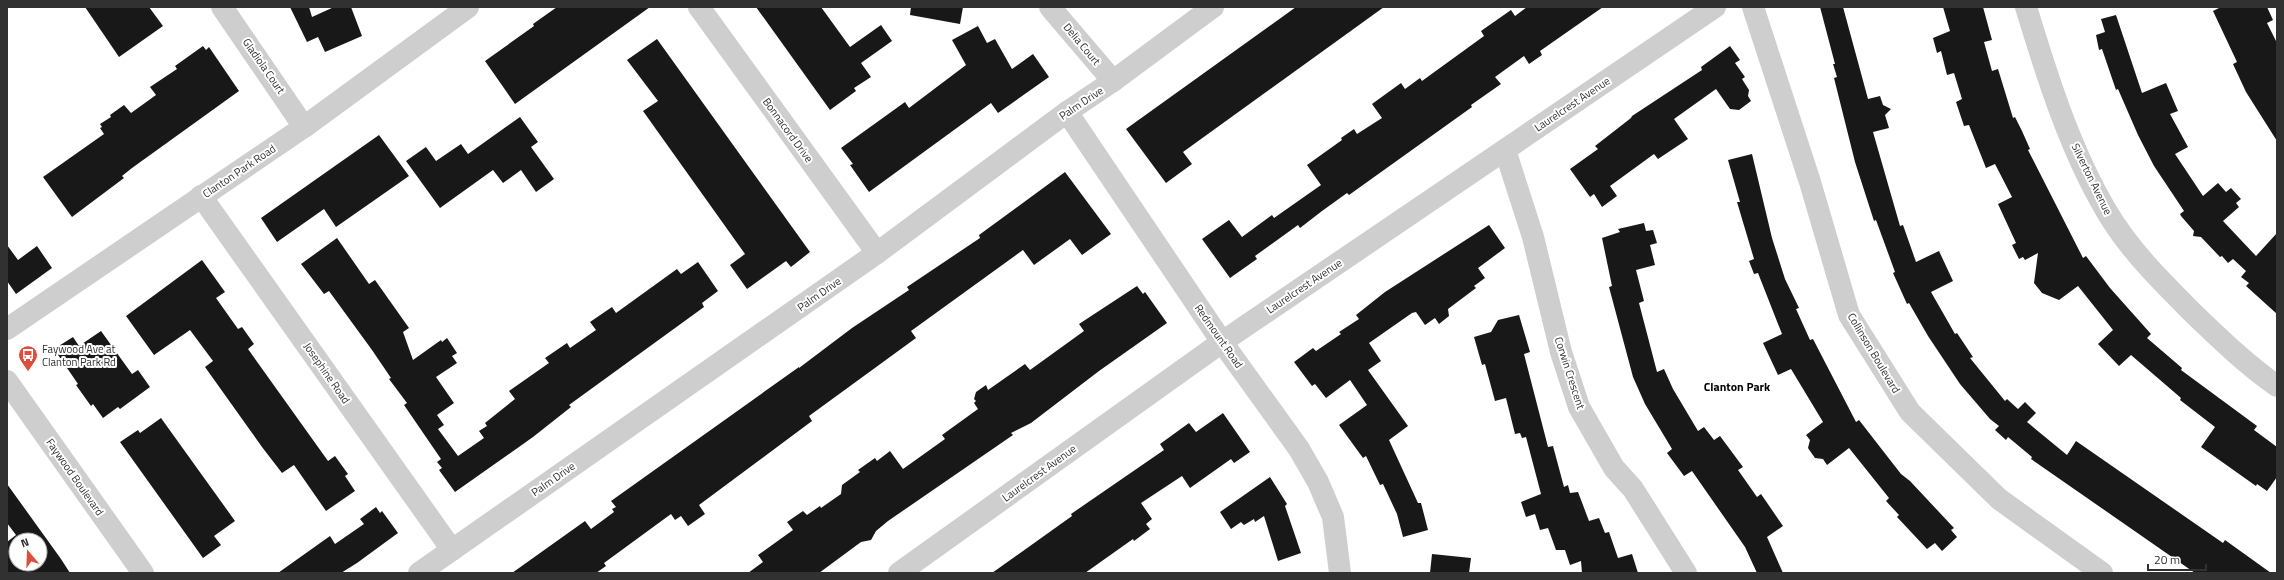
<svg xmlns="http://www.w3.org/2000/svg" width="2284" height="580" font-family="'Titillium Web',sans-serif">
<rect width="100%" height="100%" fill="#fff"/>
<g fill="#181818" fill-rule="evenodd">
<polygon points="85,7 149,7 163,26 119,57"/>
<polygon points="290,7 309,7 312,17 334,7 351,7 362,36 325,52 318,37 307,42"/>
<polygon points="557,7 650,7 515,104 485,61 534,26 533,24"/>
<polygon points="756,7 821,7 850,47 881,25 892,41 861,63 871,77 854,88 856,91 830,110"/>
<polygon points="911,7 963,7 960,24 910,15"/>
<polygon points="1296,7 1384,7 1183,152 1192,164 1166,183 1126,129"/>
<polygon points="1527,7 1603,7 1540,51 1542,55 1529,64 1524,56 1495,77 1501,84 1471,105 1472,107 1349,195 1347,193 1322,211 1300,228 1298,225 1255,256 1257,259 1230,278 1202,239 1229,220 1242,237 1272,215 1274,218 1321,185 1307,165 1342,140 1341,138 1354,129 1357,134 1382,118 1372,104 1401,83 1405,89 1420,78 1422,81 1484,36 1481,31 1511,10 1515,16"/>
<polygon points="1820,7 1843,7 1868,99 1880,96 1883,105 1891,109 1885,115 1889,128 1873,132 1900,226 1903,225 1916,262 1939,251 1953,281 1931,292 1955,334 1957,333 1973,357 1970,358 2005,401 2007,399 2018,409 2025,402 2036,413 2027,422 2067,455 2076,441 2223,543 2225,540 2271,573 2195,573 2031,459 2032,457 2008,437 2006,440 1995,430 1999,426 1990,419 1960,384 1928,336 1909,303 1907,304 1893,273 1895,272 1876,220 1874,221 1855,162 1834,78 1837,77 1833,64 1835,64"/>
<polygon points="1943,7 1983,7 1992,40 1984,42 1992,71 1998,69 2013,118 2015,117 2022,131 2030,149 2028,150 2083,258 2086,256 2110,288 2151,334 2147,338 2182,368 2181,370 2257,426 2254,430 2277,447 2277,477 2267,491 2257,484 2256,486 2201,447 2215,427 2180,400 2181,398 2131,355 2119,366 2098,344 2113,330 2078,286 2059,300 2042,293 2034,283 2038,253 2025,260 2023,257 2019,259 2012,245 2016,243 1998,204 2012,197 1995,164 1986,168 1969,125 1964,126 1956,102 1962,99 1954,73 1947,75 1941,51 1937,53 1933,38 1950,31"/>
<polygon points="2221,7 2267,7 2273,20 2267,23 2277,43 2277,141 2246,92 2233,64 2237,62 2213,11"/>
<polygon points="2116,15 2142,93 2166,83 2178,111 2170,114 2188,147 2175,154 2203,196 2218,183 2226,192 2231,188 2241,199 2236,203 2239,207 2223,221 2256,256 2277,233 2277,314 2246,286 2249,283 2241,277 2246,271 2233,259 2228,263 2222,256 2220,257 2201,237 2193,236 2194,231 2181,216 2180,214 2184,211 2154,166 2138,135 2118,89 2116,90 2102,49 2099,50 2096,35 2105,32 2101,19"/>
<polygon points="978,26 987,43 995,39 1012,69 1033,54 1049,77 998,113 991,103 869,192 850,165 853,164 841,148 905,102 909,108 966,65 952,40"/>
<polygon points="657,39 810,252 791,267 786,261 747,289 730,265 745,254 643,111 658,101 627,60"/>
<polygon points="203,46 206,50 209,47 239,91 132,168 122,176 124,178 72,217 43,177 104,134 100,128 102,127 100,124 111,117 110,115 124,105 131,113 156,95 150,87 177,69 175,66"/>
<polygon points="1730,46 1740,60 1735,63 1745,77 1742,79 1749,90 1748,96 1751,101 1739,110 1730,109 1716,89 1674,119 1688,139 1658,159 1654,154 1610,186 1617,196 1602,207 1594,194 1590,197 1570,169 1598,149 1595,146 1631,118 1632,116 1702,70 1701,67"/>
<polygon points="520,117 538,142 531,147 554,179 536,192 521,170 503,183 493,170 440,208 406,161 426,147 436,161 461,144 468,154"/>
<polygon points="379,135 409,176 336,227 324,209 277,242 261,218"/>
<polygon points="1752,154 1772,238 1785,279 1799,308 1796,309 1810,340 1813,339 1856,422 1859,420 1901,474 1910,481 1954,528 1951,530 1957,537 1942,551 1935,543 1927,549 1897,517 1899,515 1886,501 1889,498 1849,448 1827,465 1823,459 1815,458 1808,448 1810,440 1806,435 1823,422 1791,369 1778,375 1763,343 1782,334 1758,273 1754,274 1749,261 1754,259 1737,202 1740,202 1728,160"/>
<polygon points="1065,172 1111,234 1082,255 1070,239 1034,265 1023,250 911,331 916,338 809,416 812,421 699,505 705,514 688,526 681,516 675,520 671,514 604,563 606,566 596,573 512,573 585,521 591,529 614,512 612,509 616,507 611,501 799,367 799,368 852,328 909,290 907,287 980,238 979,235"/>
<polygon points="1644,223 1646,231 1653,230 1657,243 1650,245 1655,265 1636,270 1644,301 1639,303 1657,372 1664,369 1673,389 1698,431 1704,427 1714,440 1720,436 1743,467 1738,470 1757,497 1761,494 1783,526 1767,537 1783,573 1757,573 1745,547 1692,471 1684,476 1667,453 1672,449 1645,404 1633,377 1609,287 1612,286 1602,238 1620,232 1618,229"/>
<polygon points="1489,225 1505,248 1478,268 1485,278 1474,286 1476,288 1448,309 1449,316 1439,324 1435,318 1425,325 1416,312 1412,313 1369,343 1381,361 1368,370 1408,426 1389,440 1418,503 1421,503 1428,530 1403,537 1397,514 1383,484 1380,485 1366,456 1363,458 1339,425 1367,405 1350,380 1326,398 1315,384 1312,386 1294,362 1313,348 1316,351 1341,334 1339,332 1359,319 1356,315 1385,292"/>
<polygon points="337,238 369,284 375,280 409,328 403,332 413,360 441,340 442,342 447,338 457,353 452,356 457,363 436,377 454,403 437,415 444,425 438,429 458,456 484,438 479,431 487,426 485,423 515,399 509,391 549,363 545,358 567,343 570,348 596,330 590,322 612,307 616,313 677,269 681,274 698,262 718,291 702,303 704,307 569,405 571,407 533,437 455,492 439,470 442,468 437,462 441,459 404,405 407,403 389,379 391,378 372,350 329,291 324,294 301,264"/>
<polygon points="7,245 18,260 37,246 52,268 16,294 7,281"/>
<polygon points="202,260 225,292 216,298 238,329 242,327 254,344 248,349 328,461 335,456 348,474 345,476 355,491 326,511 294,465 282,473 262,447 205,367 213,361 190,330 154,355 126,316"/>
<polygon points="1137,286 1143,294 1145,292 1167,323 1099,371 1031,423 1011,433 1013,435 888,521 876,531 871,540 861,542 819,573 748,573 763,562 758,555 793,530 787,522 803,511 807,515 820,506 821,508 841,494 842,485 860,472 858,470 875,458 877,461 890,451 903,469 945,439 942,435 978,409 974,403 976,401 974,399 976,392 986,385 988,390 1025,364 1030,370 1084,331 1079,324"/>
<polygon points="1519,315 1530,352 1524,354 1548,447 1553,446 1564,487 1568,485 1570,493 1578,492 1589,521 1599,518 1605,533 1609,532 1618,558 1632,554 1638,573 1582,573 1581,561 1570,565 1565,550 1556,550 1548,528 1540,530 1535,514 1526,517 1521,502 1541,494 1526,437 1522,438 1520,433 1515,434 1506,398 1495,401 1485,364 1482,365 1474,337 1491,332 1498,320"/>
<polygon points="101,331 132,374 138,370 150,387 120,409 118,407 103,418 93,404 91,406 76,385 78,384 54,349 73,337 79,346"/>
<polygon points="1223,413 1250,452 1234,463 1231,459 1190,488 1182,476 1141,503 1152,519 1146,524 1150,529 1134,541 1133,539 1085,573 992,573 1072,516 1071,514 1164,450 1160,444 1189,423 1196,432"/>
<polygon points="161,418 235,521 214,536 221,545 203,558 120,442 138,430 140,433"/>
<polygon points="1270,477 1287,504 1285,506 1301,553 1278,561 1264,516 1255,522 1254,519 1244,525 1241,522 1231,529 1220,512"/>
<path d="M 7,484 L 61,559 L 70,573 L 7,573 L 7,542 L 16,535 L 7,523 ZM 16,540 L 40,540 L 40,564 L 16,564 Z"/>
<polygon points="376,507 380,513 382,511 398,533 357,563 341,573 278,573 330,536 335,544 364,524 360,519"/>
<polygon points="1432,554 1471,558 1469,573 1430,573"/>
</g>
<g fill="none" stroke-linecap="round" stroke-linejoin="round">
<g stroke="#cecece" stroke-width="22">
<polyline points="222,7 304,127"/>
<polyline points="699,7 877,253"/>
<polyline points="1050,7 1113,81"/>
<polyline points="1753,7 1810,182 1849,315 1910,412 1999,499 2102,573"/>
<path d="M 2026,7 C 2047,76 2070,150 2107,212 C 2130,251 2163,283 2195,315 C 2221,340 2247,365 2277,386"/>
<polyline points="1067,112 1222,342 1299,449 1318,482 1333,517 1340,573"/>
<polyline points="1505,150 1533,237 1561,352 1579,407 1614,468 1633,489 1686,573"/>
<polyline points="201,196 452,550"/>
<polyline points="7,329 304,127 468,7"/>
<polyline points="7,381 143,573"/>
<polyline points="419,573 877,253 1067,112 1113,81 1213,7"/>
<polyline points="899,573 1222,342 1715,7"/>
</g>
</g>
<defs>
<symbol id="bus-pin" viewBox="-11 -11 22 30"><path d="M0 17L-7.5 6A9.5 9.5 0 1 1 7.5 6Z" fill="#df4d3b" stroke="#fff"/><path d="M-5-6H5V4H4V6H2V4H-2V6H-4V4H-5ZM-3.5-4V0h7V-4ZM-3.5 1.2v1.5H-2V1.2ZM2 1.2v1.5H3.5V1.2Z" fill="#fff"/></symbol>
</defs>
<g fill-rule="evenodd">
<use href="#bus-pin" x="17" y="344" width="22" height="30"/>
</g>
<g text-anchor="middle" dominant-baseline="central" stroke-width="4" stroke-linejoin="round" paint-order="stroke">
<g font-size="11" fill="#313131" stroke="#fff">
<text transform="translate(1082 44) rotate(50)">Delia Court</text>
<text transform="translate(264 66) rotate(55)">Gladiola Court</text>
<text transform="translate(1081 103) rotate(-34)">Palm Drive</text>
<text transform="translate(1572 104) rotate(-34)">Laurelcrest Avenue</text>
<text transform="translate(788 130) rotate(54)">Bonnacord Drive</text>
<text transform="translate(239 171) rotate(-34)">Clanton Park Road</text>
<text transform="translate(2092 179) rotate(64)">Silverton Avenue</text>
<text transform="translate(1304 286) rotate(-34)">Laurelcrest Avenue</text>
<text transform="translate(819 294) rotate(-35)">Palm Drive</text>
<text transform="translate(1219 336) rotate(55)">Redmount Road</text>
<text transform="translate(1874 353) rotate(59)">Collinson Boulevard</text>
<text transform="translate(327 373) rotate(55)">Josephine Road</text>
<text transform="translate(1570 373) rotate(72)">Corwin Crescent</text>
<text transform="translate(1039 473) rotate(-36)">Laurelcrest Avenue</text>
<text transform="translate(75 477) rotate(55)">Faywood Boulevard</text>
<text transform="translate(553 479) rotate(-35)">Palm Drive</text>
</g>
<g font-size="11" fill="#313131" stroke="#fff" text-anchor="start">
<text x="42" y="349">Faywood Ave at<tspan x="42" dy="13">Clanton Park Rd</tspan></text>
</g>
<g font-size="12" font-weight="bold" fill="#000" stroke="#fff">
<text x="1737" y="386">Clanton Park</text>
</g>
</g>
<rect width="2284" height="580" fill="none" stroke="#313131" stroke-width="16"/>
<g transform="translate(28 552) rotate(341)"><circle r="19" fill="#ffffff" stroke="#adadad"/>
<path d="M0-3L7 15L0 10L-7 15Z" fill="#df4d3b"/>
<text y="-6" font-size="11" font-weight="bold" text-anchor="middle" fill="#313131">N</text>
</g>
<path d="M2148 564v6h58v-6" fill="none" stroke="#313131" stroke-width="2"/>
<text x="2154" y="564" font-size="12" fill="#313131" stroke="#ffffff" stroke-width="3" paint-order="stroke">20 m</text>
</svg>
